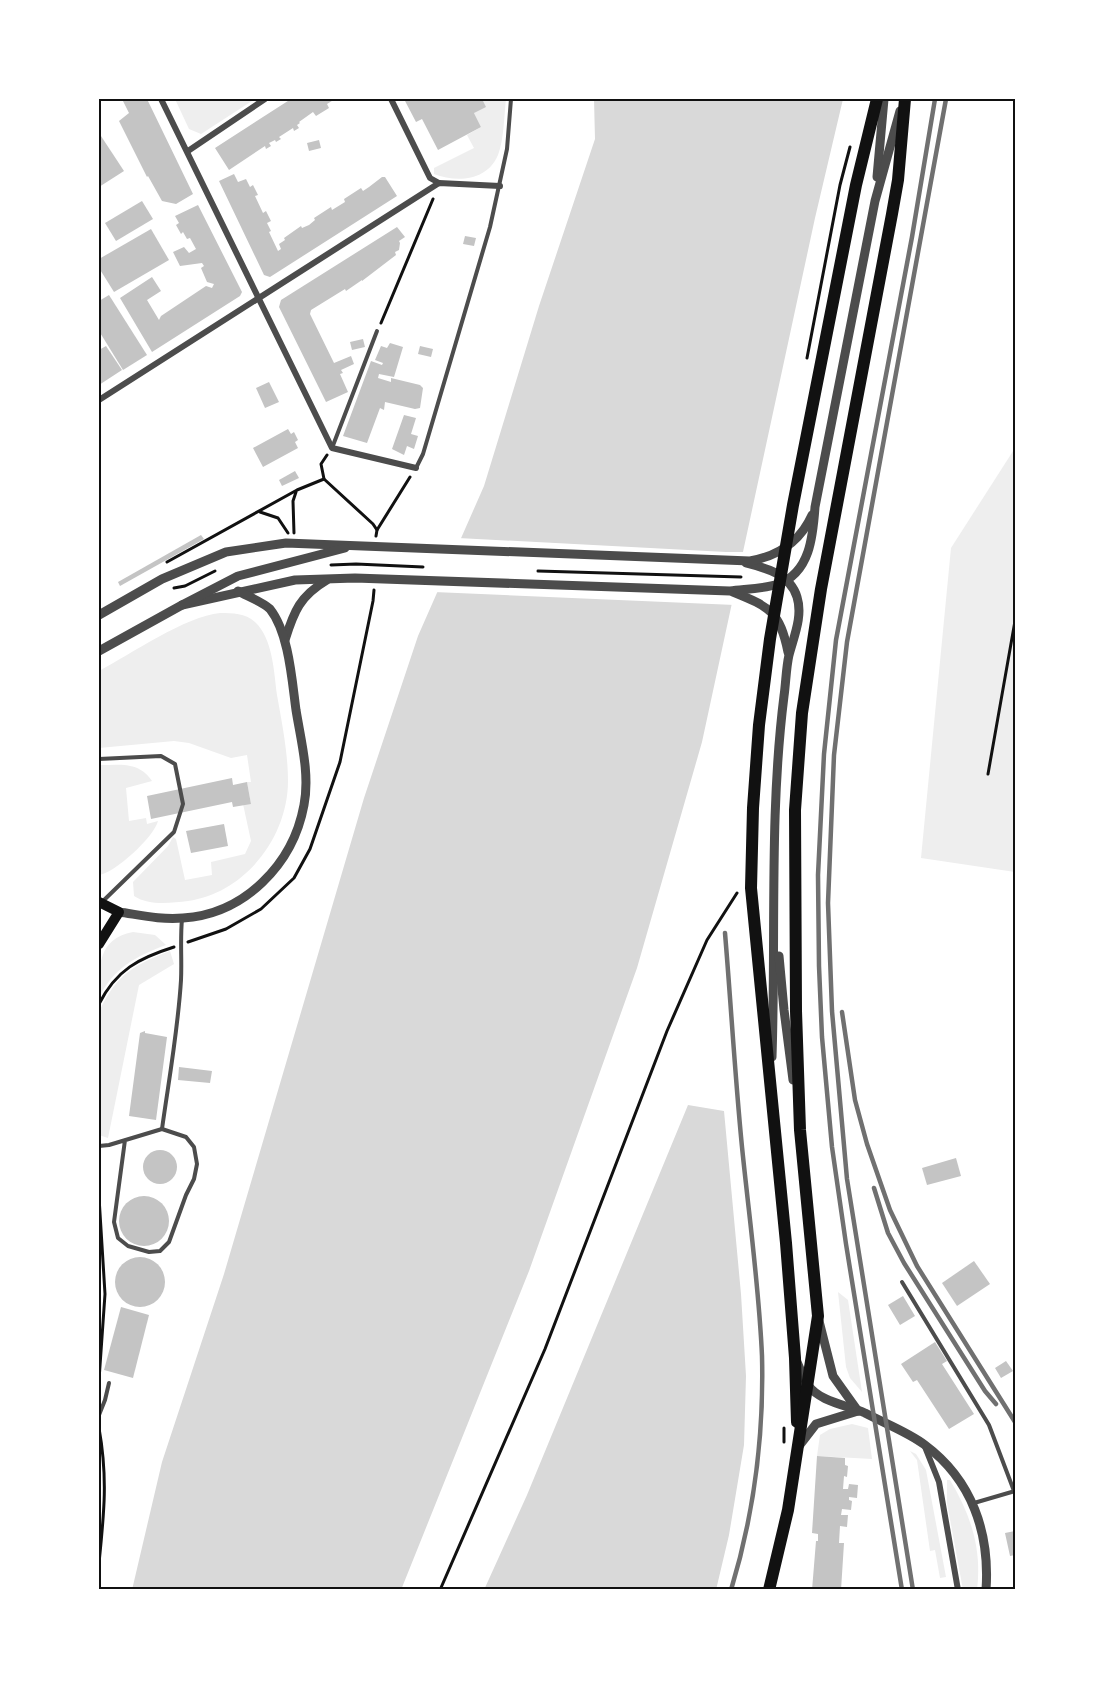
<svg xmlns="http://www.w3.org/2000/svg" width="1114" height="1689" font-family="Poppins,sans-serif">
<rect width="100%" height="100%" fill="#fff"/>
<g fill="#eee">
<polygon points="175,99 255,99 201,134 189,129"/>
<path d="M 482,99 L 506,99 C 504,116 504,139 498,155 C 487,181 457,183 434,174 L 434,168 L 474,148 L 467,135 L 481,127 L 474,113 Z"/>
<polygon points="1015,448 1015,872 921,858 951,548"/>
<path d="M 220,613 C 233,613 245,613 255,622 C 273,639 274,672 277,695 C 282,723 288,753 288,781 C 288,837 245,893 188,901 C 171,903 149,906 134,896 L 133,882 L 168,846 L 173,837 L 176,839 L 185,880 L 212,875 L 211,862 L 245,854 L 251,841 L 243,804 L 251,804 L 247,782 L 251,782 L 247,755 L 231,758 L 189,743 L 174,741 L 99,748 L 99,671 C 131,654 186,616 220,613 Z"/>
<path d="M 99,765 C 120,765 139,761 152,781 L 126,788 L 129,821 L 146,818 L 147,824 L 158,821 C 154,837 115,873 99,875 Z"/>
<path d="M 133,932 L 155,935 L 166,945 C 136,956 114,968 99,997 C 99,967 97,939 133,932 Z"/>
<path d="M 170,951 L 174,964 L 139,985 L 108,1138 L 99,1135 L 100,1010 C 117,974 134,965 170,951 Z"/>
<polygon points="838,1292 848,1300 862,1392 850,1378 846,1367"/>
<polygon points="852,1424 868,1428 872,1459 817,1456 820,1435 830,1429"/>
<polygon points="910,1451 916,1454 926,1470 946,1577 940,1578 935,1550 930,1551 917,1460"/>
<path d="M 947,1480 L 950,1480 C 971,1515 982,1549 977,1590 L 963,1590 L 947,1503 Z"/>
</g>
<g fill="#d9d9d9">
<polygon points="594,99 843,99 815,218 702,742 637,968 529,1271 401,1590 132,1590 162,1462 224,1274 364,798 418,636 484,486 539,306 595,139"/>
<polygon points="688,1105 724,1111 741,1294 746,1376 744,1445 729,1535 716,1590 484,1590 527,1495"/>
</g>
<polygon fill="#fff" points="458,538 726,552 747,552 742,573 739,573 738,581 740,581 735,605 434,592"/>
<g fill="#c4c4c4">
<polygon points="122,99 147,99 193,194 176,204 162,201 148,176 147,177 119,121 129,113"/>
<polygon points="291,99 335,99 327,104 329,108 316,116 313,112 299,122 300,123 297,125 299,128 294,131 293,128 279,137 281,139 276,142 275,140 269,143 271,146 266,149 265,146 229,170 215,148"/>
<polygon points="404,99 482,99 486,107 474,113 481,127 438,150 422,119 416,122"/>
<polygon points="99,133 124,171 99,187"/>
<polygon points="319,140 321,148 309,151 307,143"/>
<polygon points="234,174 238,182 246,179 250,187 253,185 258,195 255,196 263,213 266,211 271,221 267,223 271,231 269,232 278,251 281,249 279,244 285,240 284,238 301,226 302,228 309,225 315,220 314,218 331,207 332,210 345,202 344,199 361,188 363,191 369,187 382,177 385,177 397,196 270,277 264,275 219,181"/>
<polygon points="142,201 153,219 116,241 105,223"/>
<polygon points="198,205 242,292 240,296 152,352 120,298 152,277 161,291 147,300 159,320 161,316 206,286 212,288 214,284 207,282 201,268 204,266 202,263 180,266 173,252 184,247 189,253 196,249 190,238 187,239 183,232 181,234 176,225 179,223 175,216"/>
<polygon points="397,227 405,237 399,241 400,243 399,250 395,252 396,255 362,281 362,280 346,291 345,289 311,310 310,314 334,363 351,356 354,364 341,370 343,373 340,374 348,392 326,402 279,307 281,300"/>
<polygon points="151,229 169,260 114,292 99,268 99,259"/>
<polygon points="465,236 476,238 474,246 463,244"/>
<polygon points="109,295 147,355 123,370 99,331 99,301"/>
<polygon points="363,339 365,347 352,350 350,342"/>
<polygon points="390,343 403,347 394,377 379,374 378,378 391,382 391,378 420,385 423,388 420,408 415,409 385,402 384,410 380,408 367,443 343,436 371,361 382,365 383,363 375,360 381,346 387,348"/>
<polygon points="106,346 122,370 99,385 99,350"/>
<polygon points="420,346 433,349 431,357 418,354"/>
<polygon points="269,382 279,402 265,408 256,388"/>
<polygon points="404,415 416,418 411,434 418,436 414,449 407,446 404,455 392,449"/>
<polygon points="288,429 291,434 294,432 298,440 295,442 298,448 263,467 253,448"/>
<polygon points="295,471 299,478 282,486 279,480"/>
<polygon points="201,535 204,539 120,586 118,582"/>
<polygon points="232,778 233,785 247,782 251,804 233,807 232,802 151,819 147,796"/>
<polygon points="224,824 228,846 191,853 186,831"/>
<polygon points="145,1031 145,1033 167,1037 156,1120 129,1116 140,1033"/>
<polygon points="179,1067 212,1071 210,1083 178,1080"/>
<circle cx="160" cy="1167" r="17"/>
<polygon points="956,1158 961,1176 927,1185 922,1168"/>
<circle cx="144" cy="1221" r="25"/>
<circle cx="140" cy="1282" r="25"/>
<polygon points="974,1261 990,1284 957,1306 942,1283"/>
<polygon points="903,1296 915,1316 900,1325 888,1305"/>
<polygon points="121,1307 149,1315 133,1378 104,1370"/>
<polygon points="935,1342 947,1361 942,1364 974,1414 949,1429 917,1380 913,1382 901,1364"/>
<polygon points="1006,1361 1013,1371 1001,1378 995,1368"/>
<polygon points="817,1456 845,1458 845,1465 848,1466 847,1477 844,1476 843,1489 848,1489 849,1484 858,1485 857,1498 849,1497 849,1500 852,1501 851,1510 842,1509 841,1515 848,1515 847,1527 840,1526 839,1543 844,1543 841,1590 812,1590 816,1541 818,1541 818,1534 812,1533"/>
<polygon points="1015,1531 1015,1555 1010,1556 1005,1533"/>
</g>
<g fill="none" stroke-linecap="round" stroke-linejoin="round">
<g stroke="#111" stroke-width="3">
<polyline points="381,323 433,199"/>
<polyline points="807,358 840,185 850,147"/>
<polyline points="327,455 321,464 324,479 373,524 377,530"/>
<polyline points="260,512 278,518 288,533"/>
<polyline points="294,533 293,501 296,492"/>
<polyline points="376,536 377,530 410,477"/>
<polyline points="167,562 297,490 324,479"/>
<polyline points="331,565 356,564 423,567"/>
<polyline points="538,571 741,577"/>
<polyline points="174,588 185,586 215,571"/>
<polyline points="988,774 1015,621"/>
<polyline points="188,942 226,929 261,909 294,878 310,849 340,762 373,601 374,590"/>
<path d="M 99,1004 C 116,970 139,958 174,947"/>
<polyline points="99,1197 105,1294 99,1380"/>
<path d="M 99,1428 C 108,1478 104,1514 99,1563"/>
<polyline points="784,1442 784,1428"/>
<polyline points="440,1590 545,1349 667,1031 707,940 737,893"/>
</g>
<g stroke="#4c4c4c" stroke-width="4">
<polyline points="332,448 377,331"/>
<polyline points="416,468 423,454 490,227 507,149 511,99"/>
<polyline points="99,759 161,756 175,764 183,804 174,832 102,902"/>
<path d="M 162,1129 C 169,1079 178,1030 181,980 C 182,960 180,940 182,919"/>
<polyline points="99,1146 109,1145 162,1129 186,1137 194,1147 197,1164 194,1179 186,1195 169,1242 160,1251 149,1252 128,1246 118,1238 114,1222 125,1140"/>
<polyline points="902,1282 989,1425 1014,1491"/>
<polyline points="99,1415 105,1400 109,1383"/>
<polyline points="974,1503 1015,1491"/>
</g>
<g stroke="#4c4c4c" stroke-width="6">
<polyline points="161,99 332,448 416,468"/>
<polyline points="391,99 430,178 439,183"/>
<polyline points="188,151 265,99"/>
<polyline points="99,400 439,183 500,186"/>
<polyline points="925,1447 939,1482 958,1590"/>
</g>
<g stroke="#4c4c4c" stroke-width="9">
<polyline points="877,177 884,99"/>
<path d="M 746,563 C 766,568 790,574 797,597 C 803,616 794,636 789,655 C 786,668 786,682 784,696 C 769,815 776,936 772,1057"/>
<path d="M 733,592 C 770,607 780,612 788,652"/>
<path d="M 182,605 L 295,580 L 355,578 L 730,591 C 745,589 763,589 778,584 C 810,573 813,536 815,507 L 875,201 L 900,111"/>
<path d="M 99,615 L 162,579 L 226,552 L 286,543 L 750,561 C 778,556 800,542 812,515"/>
<path d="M 285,640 C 294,611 300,596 327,580"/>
<polyline points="99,651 182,605 238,576 345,548"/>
<path d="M 119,912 C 140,915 161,920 183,918 C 244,914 293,865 304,805 C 310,774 301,741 296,710 C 292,681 289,633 270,609 C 263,602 247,596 238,591"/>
<polyline points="779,956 784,1010 793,1080"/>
<polyline points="819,1321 833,1376 858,1411"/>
<path d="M 796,1360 C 800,1368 803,1378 808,1385 C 820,1402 847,1405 865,1413 C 884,1423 908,1432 925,1445 C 972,1480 990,1533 986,1590"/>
<polyline points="799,1446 816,1424 858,1411"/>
</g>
<polyline stroke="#111" stroke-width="10" points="99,902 119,912 99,944"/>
<g stroke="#111" stroke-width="12">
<polyline points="797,1422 795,1358 786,1243 751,888 753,808 759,725 770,639 793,505 856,185 877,99"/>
<polyline points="769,1590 788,1510 818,1316 800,1130 796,1011 795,810 802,713 821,589 892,214 898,180 905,99"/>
</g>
<g stroke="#707070" stroke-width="4.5">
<path d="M 725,933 C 731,1005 735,1076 742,1147 C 749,1216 759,1286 762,1356 C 764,1435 754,1514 731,1590"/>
<polyline points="842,1012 855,1100 867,1144 890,1210 917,1266 1015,1422"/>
<polyline points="874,1188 888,1233 904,1263 985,1391 996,1404"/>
<polyline points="902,1590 846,1244 832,1147 822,1037 819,966 818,875 824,754 836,640 912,237 935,99"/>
<polyline points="913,1590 847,1179 832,1011 828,903 834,755 847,642 946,99"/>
</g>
</g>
<rect width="1114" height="1689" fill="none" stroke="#ffffff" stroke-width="201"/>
<rect x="100" y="100" width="914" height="1488" fill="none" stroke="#111" stroke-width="2"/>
</svg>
